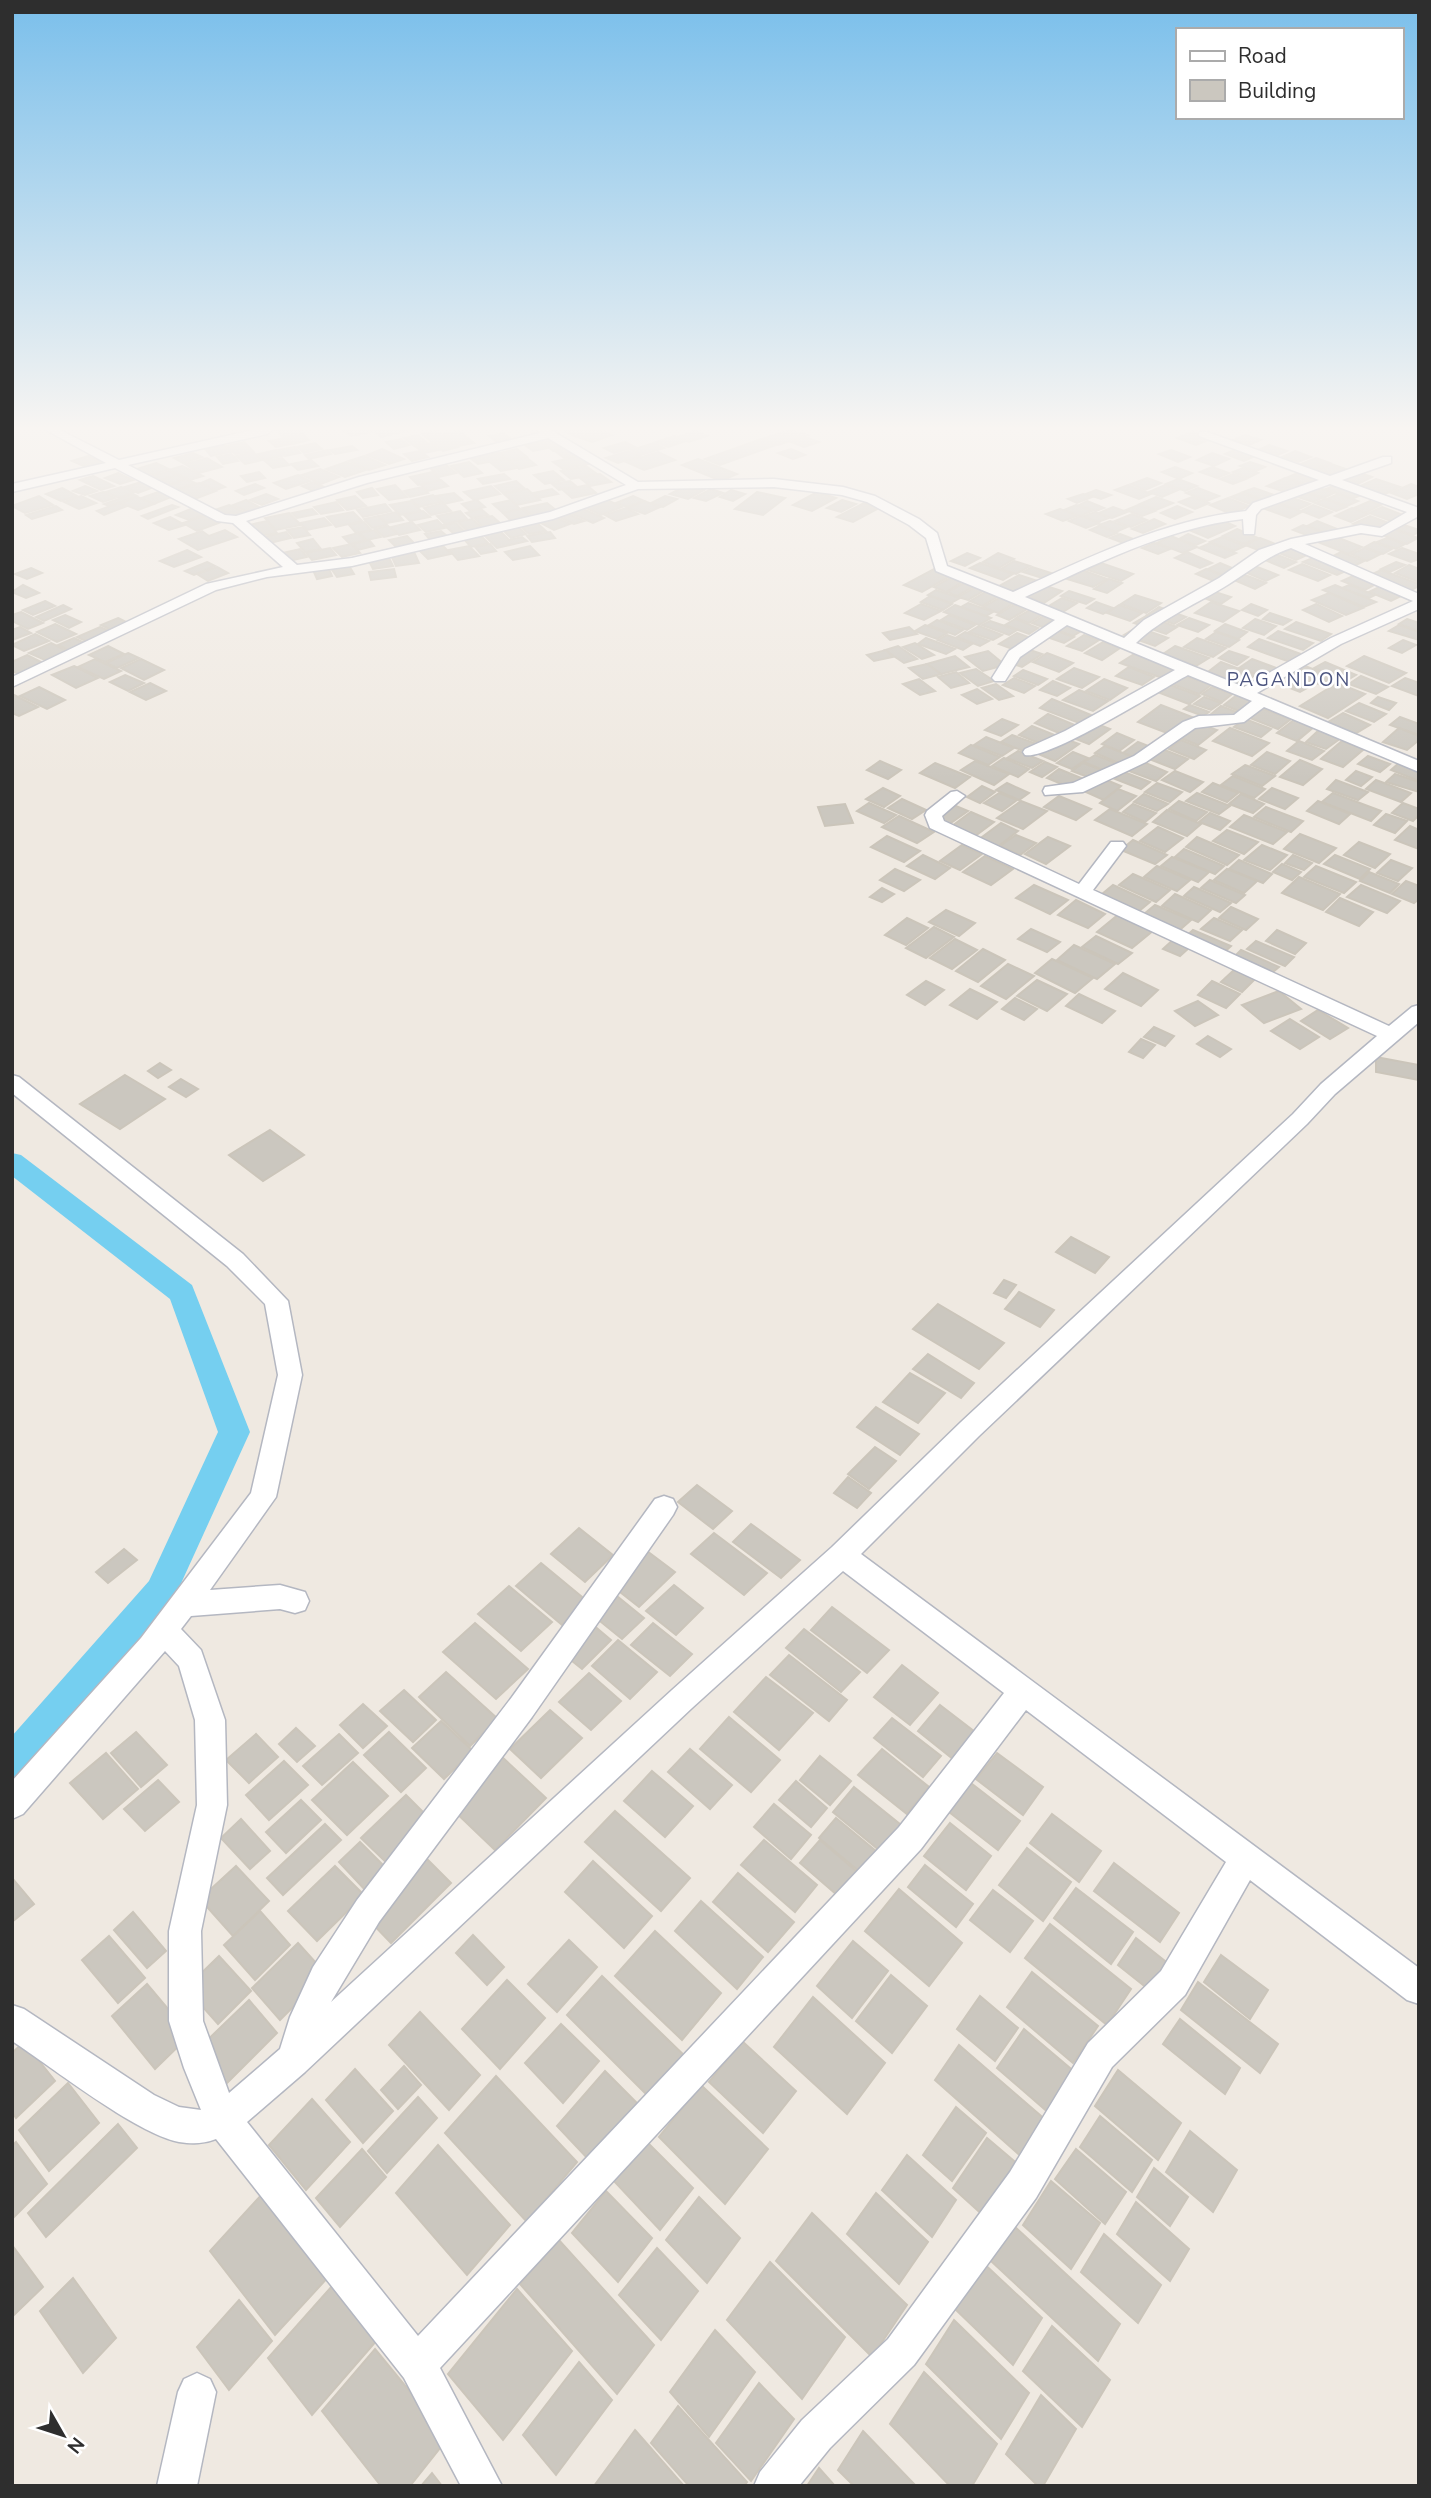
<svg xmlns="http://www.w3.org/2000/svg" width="1431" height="2498" font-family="'Nunito Sans',sans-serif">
<rect width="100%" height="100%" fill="#efe9e1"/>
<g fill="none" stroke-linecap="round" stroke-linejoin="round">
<polygon fill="#75cff0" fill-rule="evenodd" points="12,1153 21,1155 192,1285 250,1432 173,1601 25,1775 12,1780 12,1736 149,1581 218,1432 170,1299 12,1176"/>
</g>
<g fill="#cbc7bf" stroke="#cbc5ba" stroke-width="2">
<polygon points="299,430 303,434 284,438 277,431"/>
<polygon points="343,430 368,430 371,432 351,436"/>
<polygon points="373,430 405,430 407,431 381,437"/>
<polygon points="570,430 595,430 597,431 576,437 564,431"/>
<polygon points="599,430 612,435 592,442 580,438"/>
<polygon points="789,430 808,435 778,445 762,439"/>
<polygon points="437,431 458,447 443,451 422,434"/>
<polygon points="459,431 474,443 458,446 444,434"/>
<polygon points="695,431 707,436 689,442 677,437"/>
<polygon points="1192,432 1211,439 1196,445 1177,438"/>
<polygon points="503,433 512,440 498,443 489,436"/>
<polygon points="303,434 309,440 293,444 287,438"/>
<polygon points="418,435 427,443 414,446 404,438"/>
<polygon points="1245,435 1261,440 1249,445 1233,440"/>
<polygon points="674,436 686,441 668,447 656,442"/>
<polygon points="805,437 819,442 804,447 791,442"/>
<polygon points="284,438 291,444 276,447 269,441"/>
<polygon points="555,438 567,448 553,451 541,441"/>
<polygon points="401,439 409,445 394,449 386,442"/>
<polygon points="761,439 776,445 720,465 705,459"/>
<polygon points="244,442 253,451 235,454 226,446"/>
<polygon points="540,442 548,448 533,451 525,445"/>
<polygon points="625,442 635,447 614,453 604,448"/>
<polygon points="315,443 322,449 304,453 297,447"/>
<polygon points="431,443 439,450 424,453 416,447"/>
<polygon points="654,443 664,448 641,455 631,450"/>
<polygon points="224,445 231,452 211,456 205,449"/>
<polygon points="1269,445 1287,451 1271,458 1254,452"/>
<polygon points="352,446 357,450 335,454 330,450"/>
<polygon points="294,447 300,453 285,456 278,450"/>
<polygon points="569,448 578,455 564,458 555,451"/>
<polygon points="382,449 404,459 389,464 367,455"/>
<polygon points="517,449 527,457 509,461 500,453"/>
<polygon points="791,449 805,455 793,459 778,453"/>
<polygon points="1236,449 1255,456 1244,461 1225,454"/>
<polygon points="276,450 282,456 264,460 258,454"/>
<polygon points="327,450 331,454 309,459 305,455"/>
<polygon points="1171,450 1190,457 1178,462 1159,454"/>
<polygon points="420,451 428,457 412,461 404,454"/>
<polygon points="628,451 640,456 618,463 606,458"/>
<polygon points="1295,451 1311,457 1298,462 1282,457"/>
<polygon points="253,452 262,460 245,464 236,456"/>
<polygon points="497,452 505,459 478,464 470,458"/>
<polygon points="658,452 675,460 644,470 626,462"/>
<polygon points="193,453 202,457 183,463 174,458"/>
<polygon points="1212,453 1229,459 1214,466 1197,460"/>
<polygon points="231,454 238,461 223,464 217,457"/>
<polygon points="88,456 104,463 88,468 72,461"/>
<polygon points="364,456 385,465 369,470 349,461"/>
<polygon points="579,456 589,464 563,469 553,462"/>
<polygon points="207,458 222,467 199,473 185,464"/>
<polygon points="282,458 289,465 273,468 265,461"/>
<polygon points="527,458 536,465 519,469 510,461"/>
<polygon points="1316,458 1330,463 1315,469 1301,464"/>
<polygon points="507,459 517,468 501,471 491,463"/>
<polygon points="698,459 737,474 721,481 682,465"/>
<polygon points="311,460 318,466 298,470 291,464"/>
<polygon points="346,462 366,470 345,477 326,469"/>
<polygon points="469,462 482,473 464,477 451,466"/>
<polygon points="1250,462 1265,467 1256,471 1240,466"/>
<polygon points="156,463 169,469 148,476 134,470"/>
<polygon points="445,464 456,473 439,477 429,467"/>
<polygon points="1331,464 1346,469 1332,475 1317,470"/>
<polygon points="182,466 203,476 190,480 169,470"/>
<polygon points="586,466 597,474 571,479 561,471"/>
<polygon points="1175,467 1192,473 1179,479 1162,472"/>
<polygon points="1212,467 1229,473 1217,478 1200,472"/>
<polygon points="1243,468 1258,473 1248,478 1233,472"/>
<polygon points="320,469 339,477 321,484 302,475"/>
<polygon points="169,471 177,475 160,480 152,476"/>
<polygon points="553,471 564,480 545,484 534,475"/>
<polygon points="1354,471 1372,477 1356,485 1337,478"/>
<polygon points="259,472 265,478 247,482 241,476"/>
<polygon points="432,472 440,480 418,485 410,477"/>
<polygon points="1300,472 1323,480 1310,486 1286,478"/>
<polygon points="118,473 133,480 120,484 105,478"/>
<polygon points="504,474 510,479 483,484 478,479"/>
<polygon points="600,474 611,482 590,486 580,478"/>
<polygon points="1233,474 1246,479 1233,484 1220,479"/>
<polygon points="177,475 185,479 168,485 160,481"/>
<polygon points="298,475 310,481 286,489 274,483"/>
<polygon points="93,476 114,486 101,490 80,480"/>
<polygon points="1147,478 1161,483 1145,490 1131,484"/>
<polygon points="1285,478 1303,485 1285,492 1267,486"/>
<polygon points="186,479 195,483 176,490 168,486"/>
<polygon points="210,479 225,487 216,490 201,483"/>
<polygon points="1178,479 1197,486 1185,491 1166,484"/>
<polygon points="1376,479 1400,487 1381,496 1358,487"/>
<polygon points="441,480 448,486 428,491 421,485"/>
<polygon points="516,481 524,488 503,493 495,486"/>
<polygon points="570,481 576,486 559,490 552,484"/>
<polygon points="141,482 154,487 138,493 125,487"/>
<polygon points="313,482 326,488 315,492 302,486"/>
<polygon points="199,483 216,491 195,499 178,490"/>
<polygon points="255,484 264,488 244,495 236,491"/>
<polygon points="1411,484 1419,487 1419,494 1407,499 1391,493"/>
<polygon points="395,485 407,497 389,500 377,489"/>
<polygon points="587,485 596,493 572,498 563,490"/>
<polygon points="687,485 704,490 688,499 670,494"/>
<polygon points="1128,485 1151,494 1139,499 1115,490"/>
<polygon points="1165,485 1178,490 1162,497 1149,492"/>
<polygon points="1335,485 1361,495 1352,499 1326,489"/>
<polygon points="85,486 97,491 85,495 73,491"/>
<polygon points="491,486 500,494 474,500 464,492"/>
<polygon points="121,487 134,492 119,498 106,492"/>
<polygon points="422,487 428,493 410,497 404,491"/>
<polygon points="1317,487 1334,493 1324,498 1307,492"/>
<polygon points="62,488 77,496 61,501 46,494"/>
<polygon points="372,488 378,495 363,498 357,492"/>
<polygon points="1198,488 1219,496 1207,501 1186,493"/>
<polygon points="1254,488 1277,496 1265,501 1243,492"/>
<polygon points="527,489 540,500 517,505 504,494"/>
<polygon points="552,489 558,494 539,498 533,493"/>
<polygon points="711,489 723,493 706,501 694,498"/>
<polygon points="731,490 745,494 733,501 720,497"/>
<polygon points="1096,490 1111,495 1101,499 1086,494"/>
<polygon points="103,492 115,498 103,502 90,496"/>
<polygon points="158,492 171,497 154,504 141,498"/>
<polygon points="757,492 785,498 763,515 735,509"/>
<polygon points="817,492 836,498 812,511 793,505"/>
<polygon points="1304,492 1322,498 1313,502 1295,496"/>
<polygon points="454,493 462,500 444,504 436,496"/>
<polygon points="1241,493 1260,500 1250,504 1231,497"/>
<polygon points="133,494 137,496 109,506 104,504"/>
<polygon points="266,494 278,499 262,505 250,500"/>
<polygon points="1083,494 1092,497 1077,503 1068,499"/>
<polygon points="1338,494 1358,501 1347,506 1327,499"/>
<polygon points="433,495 441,502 419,507 412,500"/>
<polygon points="39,496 53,505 25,513 12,506"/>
<polygon points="81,496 96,503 79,509 64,502"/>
<polygon points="355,496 366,506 347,510 337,500"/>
<polygon points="633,496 644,501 627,507 616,503"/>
<polygon points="665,496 677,499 663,507 651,503"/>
<polygon points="137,497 154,504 138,510 121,503"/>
<polygon points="1156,497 1173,503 1156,510 1140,504"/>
<polygon points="1192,497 1209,503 1195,509 1179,502"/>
<polygon points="1290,497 1310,504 1297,510 1278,503"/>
<polygon points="1228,498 1249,506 1231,514 1210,505"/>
<polygon points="605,499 622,507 601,515 584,507"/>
<polygon points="1325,499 1346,507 1336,511 1315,503"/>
<polygon points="246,500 261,508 248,512 233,505"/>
<polygon points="477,500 485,507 470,511 462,504"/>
<polygon points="511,500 520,509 503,513 493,504"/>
<polygon points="842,500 856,504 841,512 827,508"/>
<polygon points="411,501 421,511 400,515 390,505"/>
<polygon points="644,501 660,507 645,514 628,508"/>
<polygon points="1087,501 1104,508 1096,511 1079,505"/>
<polygon points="1370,501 1381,505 1365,513 1354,508"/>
<polygon points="336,502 343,510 321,514 314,507"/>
<polygon points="1275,502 1302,512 1290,518 1263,508"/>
<polygon points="118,503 127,506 104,515 97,511"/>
<polygon points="443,503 451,511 431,515 424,508"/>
<polygon points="547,503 557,511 533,516 523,508"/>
<polygon points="864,503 879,508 853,522 837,517"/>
<polygon points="385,504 391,511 363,517 357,510"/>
<polygon points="172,505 178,507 148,519 142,516"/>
<polygon points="229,505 246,513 232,518 215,510"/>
<polygon points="1076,505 1092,511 1080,516 1064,510"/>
<polygon points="1138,505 1155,511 1142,516 1126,510"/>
<polygon points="1313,505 1332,512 1319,518 1301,511"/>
<polygon points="56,506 62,510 32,519 26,515"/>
<polygon points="1177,506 1192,512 1175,519 1161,513"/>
<polygon points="1113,507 1127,512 1112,518 1099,513"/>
<polygon points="1382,507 1403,515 1391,521 1369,513"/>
<polygon points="193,508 206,514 189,520 176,515"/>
<polygon points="626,508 638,514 616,521 605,515"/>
<polygon points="1352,508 1368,514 1351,522 1335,516"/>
<polygon points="312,509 317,514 297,518 292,513"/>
<polygon points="481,509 488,515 472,518 466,513"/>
<polygon points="522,509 530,516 510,520 503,513"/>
<polygon points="583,509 604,518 593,523 572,514"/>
<polygon points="1060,509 1077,516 1063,521 1046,514"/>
<polygon points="423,511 430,517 410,521 404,515"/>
<polygon points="460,511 467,519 445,524 437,516"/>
<polygon points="353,512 362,521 336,527 327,517"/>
<polygon points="396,512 403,520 387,523 379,516"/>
<polygon points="1095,512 1109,518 1098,522 1084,516"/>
<polygon points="289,513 301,525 276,530 265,518"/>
<polygon points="568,514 584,521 574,524 559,517"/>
<polygon points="1132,514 1147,520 1131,527 1115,521"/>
<polygon points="207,515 221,522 197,531 183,523"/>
<polygon points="378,516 387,525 372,528 364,519"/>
<polygon points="492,516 500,523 483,527 475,519"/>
<polygon points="1081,516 1099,523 1086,528 1069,521"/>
<polygon points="1370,516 1389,523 1372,531 1353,524"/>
<polygon points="170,517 185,525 169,530 154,523"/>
<polygon points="555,517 570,524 554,530 539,522"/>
<polygon points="324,518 331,525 307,530 300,523"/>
<polygon points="1216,518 1235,526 1208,538 1189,530"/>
<polygon points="472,519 482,528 467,531 458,522"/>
<polygon points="1154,519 1165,524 1143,533 1132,529"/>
<polygon points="437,520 445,528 426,532 418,525"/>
<polygon points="267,521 277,533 259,536 249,525"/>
<polygon points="535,521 546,531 529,534 519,525"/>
<polygon points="1110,521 1127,527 1116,532 1099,525"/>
<polygon points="1317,521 1337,529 1327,533 1307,526"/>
<polygon points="364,522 371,530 356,533 349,525"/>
<polygon points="412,522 420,530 399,535 391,527"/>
<polygon points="456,523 465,532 454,534 444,525"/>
<polygon points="1303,525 1324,533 1314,538 1293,530"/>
<polygon points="1404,525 1419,530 1419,532 1413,535 1395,529"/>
<polygon points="388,526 397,534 384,537 375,529"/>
<polygon points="517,526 526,534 511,538 502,529"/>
<polygon points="1099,526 1117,533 1107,537 1090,530"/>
<polygon points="303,527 310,535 294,538 287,530"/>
<polygon points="498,529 509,540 522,537 527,541 497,548 482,533"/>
<polygon points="1237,529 1258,538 1244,544 1223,536"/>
<polygon points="1393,529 1418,538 1407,544 1382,535"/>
<polygon points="225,530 237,537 198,550 179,539 202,531 209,536"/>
<polygon points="374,530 381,537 367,540 360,533"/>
<polygon points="441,531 447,536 430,540 425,534"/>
<polygon points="286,532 291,538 270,543 264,537"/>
<polygon points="550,532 555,538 532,542 527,536"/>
<polygon points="358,533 365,540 350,544 343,537"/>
<polygon points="478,533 488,543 471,547 462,537"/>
<polygon points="1120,534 1136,540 1126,544 1110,538"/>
<polygon points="1188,534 1205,541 1196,545 1179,539"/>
<polygon points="1329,534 1362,547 1348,554 1315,541"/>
<polygon points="407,536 415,544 397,548 389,540"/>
<polygon points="1171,536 1197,547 1183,553 1157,543"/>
<polygon points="1222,537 1245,546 1234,551 1210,542"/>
<polygon points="1260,538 1278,545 1263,552 1245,545"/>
<polygon points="1387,538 1405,544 1396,549 1377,542"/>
<polygon points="313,539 321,549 305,552 297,543"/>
<polygon points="369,540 374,546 358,550 353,544"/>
<polygon points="1374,542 1392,549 1383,554 1365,547"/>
<polygon points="440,543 451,554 428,559 417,548"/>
<polygon points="1154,543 1170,549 1158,554 1142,548"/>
<polygon points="1210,543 1236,553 1225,558 1199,548"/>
<polygon points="351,544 360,553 342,557 333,548"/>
<polygon points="490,544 496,551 481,554 475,547"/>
<polygon points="469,546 479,556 458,560 449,550"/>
<polygon points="530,546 539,555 513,560 505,552"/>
<polygon points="1285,546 1307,555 1296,560 1274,551"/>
<polygon points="330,548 336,555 312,560 306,553"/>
<polygon points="1365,548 1381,554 1367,561 1351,554"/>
<polygon points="1402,548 1419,554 1419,559 1411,562 1389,554"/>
<polygon points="300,549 307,557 289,561 282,553"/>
<polygon points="187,550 201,557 174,567 160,561"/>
<polygon points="414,552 419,563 396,566 391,555"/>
<polygon points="1187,552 1212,563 1200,568 1175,558"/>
<polygon points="1270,552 1296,562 1284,568 1258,557"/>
<polygon points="1341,552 1364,561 1350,568 1327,559"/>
<polygon points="967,553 980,558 965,566 951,561"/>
<polygon points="998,553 1014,559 999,568 983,562"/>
<polygon points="388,556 393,566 373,569 368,559"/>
<polygon points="1315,557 1348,570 1337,575 1303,562"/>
<polygon points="1014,561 1030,566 1016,574 1001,569"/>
<polygon points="207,562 215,566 194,575 185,571"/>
<polygon points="1396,562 1405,565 1390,572 1381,569"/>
<polygon points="980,563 1013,574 1003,580 970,568"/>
<polygon points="1101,563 1133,574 1121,581 1088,570"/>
<polygon points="1220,563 1237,570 1225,576 1208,569"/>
<polygon points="348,564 354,574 337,577 330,567"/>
<polygon points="1302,564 1330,575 1318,581 1289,570"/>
<polygon points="1252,565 1278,575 1266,581 1240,570"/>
<polygon points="1409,565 1419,569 1419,582 1395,573"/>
<polygon points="217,567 228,573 208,581 197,574"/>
<polygon points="328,567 332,576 317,579 313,570"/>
<polygon points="1032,567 1051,573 1042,578 1023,572"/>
<polygon points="31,568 42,573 27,579 15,574"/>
<polygon points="394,569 396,577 371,580 369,572"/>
<polygon points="934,569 952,575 922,592 904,585"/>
<polygon points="1206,569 1226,577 1216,582 1196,574"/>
<polygon points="1082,570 1107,579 1093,587 1067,579"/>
<polygon points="1381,570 1419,584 1419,586 1406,593 1366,577"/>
<polygon points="1019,575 1044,583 1024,595 999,586"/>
<polygon points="1245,575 1266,583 1255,589 1234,580"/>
<polygon points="1355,575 1378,583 1365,590 1342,581"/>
<polygon points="950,578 962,582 946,592 934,587"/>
<polygon points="1109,579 1122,583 1107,593 1094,589"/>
<polygon points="966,582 976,585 957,596 947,592"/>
<polygon points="23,585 39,593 26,598 12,592"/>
<polygon points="1335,585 1376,602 1364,607 1323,590"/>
<polygon points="1349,585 1375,595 1369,598 1342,588"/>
<polygon points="1383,585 1405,594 1391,601 1369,592"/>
<polygon points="1046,586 1062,591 1044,603 1027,597"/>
<polygon points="976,587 985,590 968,600 958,597"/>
<polygon points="936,590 960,598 951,603 928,595"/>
<polygon points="987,591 999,596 982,606 970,601"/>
<polygon points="1069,591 1094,599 1086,604 1061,596"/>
<polygon points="1212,591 1231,597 1221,604 1201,597"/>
<polygon points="1329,593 1363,608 1346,615 1312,600"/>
<polygon points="1135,595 1161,603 1146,613 1121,604"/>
<polygon points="930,596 952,604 943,610 921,602"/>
<polygon points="999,598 1014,603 998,613 983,607"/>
<polygon points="1062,598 1077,603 1061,613 1047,607"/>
<polygon points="45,601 55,606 33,615 23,610"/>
<polygon points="1096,602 1113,608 1103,614 1087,608"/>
<polygon points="1211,602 1239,611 1223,622 1195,613"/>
<polygon points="968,603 993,612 986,616 961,607"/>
<polygon points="921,604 941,611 924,620 905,613"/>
<polygon points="1251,604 1267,610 1258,616 1242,610"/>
<polygon points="1316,604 1342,616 1329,622 1303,610"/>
<polygon points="63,605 71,609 44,621 36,617"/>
<polygon points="955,605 991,618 979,625 944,612"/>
<polygon points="1014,605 1027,609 1009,620 997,615"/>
<polygon points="1119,605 1142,613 1130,621 1107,613"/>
<polygon points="1159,607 1186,617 1174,624 1147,615"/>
<polygon points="1030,610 1043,614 1029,623 1016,618"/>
<polygon points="21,612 43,623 28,629 12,621 12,615"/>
<polygon points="1270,613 1291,620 1283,625 1263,619"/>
<polygon points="65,615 81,622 69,628 53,620"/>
<polygon points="949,615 975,625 967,630 941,620"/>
<polygon points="1045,615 1055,619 1042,627 1032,623"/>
<polygon points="1146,616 1177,627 1166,634 1134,623"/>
<polygon points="118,618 128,623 111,630 101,625"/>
<polygon points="1189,618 1209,625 1198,632 1177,625"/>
<polygon points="1015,619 1038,628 1029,634 1005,625"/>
<polygon points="1255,619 1276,626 1264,635 1243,628"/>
<polygon points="1407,619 1419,623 1419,631 1399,624"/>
<polygon points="937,620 963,630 955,635 929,625"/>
<polygon points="990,621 1017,630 1009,635 982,625"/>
<polygon points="1059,621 1083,630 1073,636 1048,627"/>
<polygon points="1296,622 1331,634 1321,641 1285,629"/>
<polygon points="55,624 76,634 57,642 37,632"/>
<polygon points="1225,624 1247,632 1238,639 1215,631"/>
<polygon points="925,625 947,633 937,639 915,631"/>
<polygon points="1399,625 1419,632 1419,640 1389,631"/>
<polygon points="979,626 1002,635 993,640 969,632"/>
<polygon points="20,627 31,633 12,640 12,630"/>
<polygon points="100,627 114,633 90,643 77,637"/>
<polygon points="909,627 917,634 890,640 883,633"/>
<polygon points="1137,627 1168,638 1155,646 1124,635"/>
<polygon points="1054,630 1074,637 1064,643 1044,636"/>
<polygon points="1278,631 1313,643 1303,650 1268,638"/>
<polygon points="965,632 989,641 980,646 957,637"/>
<polygon points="1216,632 1239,640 1229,647 1206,639"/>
<polygon points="1017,633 1033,639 1015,650 999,644"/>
<polygon points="35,634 49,641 24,651 12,645"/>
<polygon points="947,635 972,644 963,650 938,640"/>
<polygon points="1084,635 1099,640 1082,651 1067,646"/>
<polygon points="74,638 91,646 75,653 58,645"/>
<polygon points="926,638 955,649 946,654 918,644"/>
<polygon points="1197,638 1226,648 1213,657 1184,647"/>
<polygon points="1259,639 1301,654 1290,662 1248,647"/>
<polygon points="1403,640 1416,645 1402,653 1389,648"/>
<polygon points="1103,642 1120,648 1102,660 1085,653"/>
<polygon points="51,643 67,651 45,660 29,653"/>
<polygon points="915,643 934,655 922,659 903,647"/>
<polygon points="108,646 124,654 105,662 89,655"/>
<polygon points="898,646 917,659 904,663 885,650"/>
<polygon points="1175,646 1209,658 1196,666 1163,654"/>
<polygon points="1027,649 1042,654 1022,667 1007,662"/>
<polygon points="886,650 893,657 874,661 867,655"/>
<polygon points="988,651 1005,665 983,671 965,657"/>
<polygon points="1229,651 1248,657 1237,665 1219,658"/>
<polygon points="128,653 139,658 117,668 106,663"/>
<polygon points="1047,653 1073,663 1059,672 1033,662"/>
<polygon points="1134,654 1175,669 1162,678 1120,663"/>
<polygon points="27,655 45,664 21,675 12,671 12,662"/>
<polygon points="955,656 969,667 941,674 927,664"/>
<polygon points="1364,656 1406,673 1389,683 1347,666"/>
<polygon points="95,659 121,671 104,679 78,667"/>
<polygon points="141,659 164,670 144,680 121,668"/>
<polygon points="1252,659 1279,669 1267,678 1239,668"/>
<polygon points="1221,662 1255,675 1242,684 1208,672"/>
<polygon points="1325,662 1356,675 1346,681 1314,668"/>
<polygon points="927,664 941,674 923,679 909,668"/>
<polygon points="74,666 98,678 76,688 52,675"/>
<polygon points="1305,666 1333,677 1321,685 1292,673"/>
<polygon points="1129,667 1154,677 1142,685 1116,676"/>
<polygon points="1074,668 1099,677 1082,688 1057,679"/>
<polygon points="976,669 994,681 978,686 960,673"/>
<polygon points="1023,670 1047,679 1038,685 1014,676"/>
<polygon points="956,672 969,683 951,688 938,677"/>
<polygon points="125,675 144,683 128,691 110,682"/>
<polygon points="1183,675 1211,685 1199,694 1172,684"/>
<polygon points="1296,676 1314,684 1300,692 1282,685"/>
<polygon points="1361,676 1388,687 1376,694 1349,684"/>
<polygon points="1014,678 1035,686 1024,693 1003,685"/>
<polygon points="1405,678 1419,683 1419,696 1392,686"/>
<polygon points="919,679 935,691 920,695 903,684"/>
<polygon points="1104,679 1127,688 1110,700 1086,691"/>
<polygon points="1053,681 1070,688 1057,696 1040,690"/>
<polygon points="150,683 166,691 146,700 130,692"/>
<polygon points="1337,683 1365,694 1328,718 1300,706"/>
<polygon points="996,684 1013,696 999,700 982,688"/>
<polygon points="1170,685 1200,696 1189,704 1160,693"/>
<polygon points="39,687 65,700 47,709 20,696"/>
<polygon points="1212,687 1232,694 1222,702 1202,694"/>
<polygon points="977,689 992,699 977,704 962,695"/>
<polygon points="1079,690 1108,701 1093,711 1063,700"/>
<polygon points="12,694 38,707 19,716 12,713"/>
<polygon points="1237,695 1253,701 1239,711 1224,705"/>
<polygon points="1204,697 1221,703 1211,710 1194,704"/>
<polygon points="1378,697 1396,703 1389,710 1371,703"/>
<polygon points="1052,699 1091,715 1079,723 1040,708"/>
<polygon points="1359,703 1386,714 1374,722 1346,711"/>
<polygon points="1161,705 1192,717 1170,734 1138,722"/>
<polygon points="1190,705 1209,712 1203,716 1184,709"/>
<polygon points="1221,706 1239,713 1226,722 1209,716"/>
<polygon points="1258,707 1291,719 1278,729 1245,716"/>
<polygon points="1343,713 1370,725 1355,734 1328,722"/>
<polygon points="1048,714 1077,726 1064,735 1035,723"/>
<polygon points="1400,717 1419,724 1419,735 1390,725"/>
<polygon points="1002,719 1018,725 1001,736 985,730"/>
<polygon points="1245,719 1271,729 1261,737 1234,727"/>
<polygon points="1295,719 1315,726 1297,741 1277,733"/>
<polygon points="1197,723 1217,730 1198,745 1178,737"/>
<polygon points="1097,724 1110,729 1089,744 1076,739"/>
<polygon points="1032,726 1057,736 1044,745 1019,735"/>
<polygon points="1230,728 1269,743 1252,756 1213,741"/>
<polygon points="1399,728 1419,736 1419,740 1407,750 1383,742"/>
<polygon points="1319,730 1341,738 1326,749 1306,742"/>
<polygon points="1117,733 1134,740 1119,751 1102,744"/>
<polygon points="1012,735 1037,744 1026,752 1001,742"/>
<polygon points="986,737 1014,748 1002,756 974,745"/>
<polygon points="1060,737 1079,744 1055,761 1036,753"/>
<polygon points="1181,740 1206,750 1194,759 1169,749"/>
<polygon points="1299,741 1324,751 1312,760 1287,751"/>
<polygon points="1342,741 1364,749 1343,767 1321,759"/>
<polygon points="1138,742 1151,747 1136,758 1123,753"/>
<polygon points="971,745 1000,757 988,765 959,753"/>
<polygon points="1105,746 1136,758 1126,766 1095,753"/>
<polygon points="1162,749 1188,759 1175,769 1149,759"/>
<polygon points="1018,751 1043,761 1032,768 1007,758"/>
<polygon points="1073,752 1088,758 1072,769 1057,763"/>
<polygon points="1267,752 1290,761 1275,774 1251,765"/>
<polygon points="1095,755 1121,765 1110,773 1084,762"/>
<polygon points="1368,756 1390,764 1380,772 1358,764"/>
<polygon points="1004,758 1029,769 1018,777 992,766"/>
<polygon points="1300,760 1322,769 1303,785 1280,777"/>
<polygon points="880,761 901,770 888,779 867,770"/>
<polygon points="975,761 1009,774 994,785 961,770"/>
<polygon points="1141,761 1167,772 1156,781 1129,771"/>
<polygon points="1045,762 1057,767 1042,777 1030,772"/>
<polygon points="1400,762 1419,769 1419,781 1391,770"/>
<polygon points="935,763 970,777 955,788 920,773"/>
<polygon points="1083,763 1107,772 1096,780 1072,771"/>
<polygon points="1245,765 1275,776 1262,786 1232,774"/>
<polygon points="1059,769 1086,780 1074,789 1047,778"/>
<polygon points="1175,771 1203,782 1190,792 1162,780"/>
<polygon points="1356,771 1372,777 1361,786 1346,780"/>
<polygon points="1124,772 1150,782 1141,789 1115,779"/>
<polygon points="1395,774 1419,782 1419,792 1386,782"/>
<polygon points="1233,776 1265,789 1254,798 1221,785"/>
<polygon points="1104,779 1121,786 1104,800 1086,792"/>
<polygon points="1336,780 1368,792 1358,800 1327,789"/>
<polygon points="1376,780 1411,793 1401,802 1366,789"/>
<polygon points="1007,783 1029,793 1019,800 996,790"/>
<polygon points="1157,783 1182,792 1170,802 1145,792"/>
<polygon points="1213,783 1238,793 1227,802 1202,792"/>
<polygon points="982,786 995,792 980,803 967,797"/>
<polygon points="883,788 900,796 884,807 866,799"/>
<polygon points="1272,788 1298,798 1285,809 1259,799"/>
<polygon points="1118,789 1136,796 1117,811 1100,803"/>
<polygon points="999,793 1017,800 1002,811 984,803"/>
<polygon points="1197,793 1230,806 1219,814 1186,801"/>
<polygon points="1333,793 1381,811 1371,821 1322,802"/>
<polygon points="1144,794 1168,804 1157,811 1134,802"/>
<polygon points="1241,794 1264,804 1253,813 1229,804"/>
<polygon points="1059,796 1091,809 1076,820 1044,807"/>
<polygon points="902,799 926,810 912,819 888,808"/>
<polygon points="1021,801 1047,811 1023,829 997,818"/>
<polygon points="1179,801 1207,812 1196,821 1169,809"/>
<polygon points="1318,801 1350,814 1339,824 1307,811"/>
<polygon points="869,803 896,815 884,823 857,811"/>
<polygon points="1403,803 1419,809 1419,815 1413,821 1392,813"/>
<polygon points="845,804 853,823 825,826 818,807"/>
<polygon points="951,804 968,811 945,827 928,819"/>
<polygon points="1133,804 1156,813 1145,822 1123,812"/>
<polygon points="1266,807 1303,821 1291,832 1254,817"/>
<polygon points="1110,809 1147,824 1132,836 1095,820"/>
<polygon points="1167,810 1201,824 1187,836 1153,822"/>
<polygon points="971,812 994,822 975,836 952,826"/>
<polygon points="1210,813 1230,821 1220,830 1199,822"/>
<polygon points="1386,814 1407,821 1395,833 1374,825"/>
<polygon points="1244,815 1287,832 1273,844 1230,827"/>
<polygon points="899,816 934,832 917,843 882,827"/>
<polygon points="1001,823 1018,831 996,848 978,840"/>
<polygon points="1410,826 1419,830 1419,849 1395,840"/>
<polygon points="1158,827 1183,838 1165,852 1140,841"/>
<polygon points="1227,830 1258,842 1244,854 1213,841"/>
<polygon points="1300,834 1336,848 1319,863 1284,849"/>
<polygon points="1016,835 1036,843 1020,855 1000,846"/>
<polygon points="887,836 920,851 904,862 871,847"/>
<polygon points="1048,837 1070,846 1046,864 1025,854"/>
<polygon points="1197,837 1239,855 1227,865 1186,847"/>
<polygon points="1133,840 1167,855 1155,864 1121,850"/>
<polygon points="1359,842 1390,854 1375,868 1344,855"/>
<polygon points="962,845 982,854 960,870 940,861"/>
<polygon points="1262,845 1287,855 1270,870 1244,860"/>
<polygon points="1184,849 1224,866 1215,874 1175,857"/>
<polygon points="923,855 950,868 935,879 907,866"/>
<polygon points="1293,855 1312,863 1304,870 1285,863"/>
<polygon points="1335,855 1370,869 1360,879 1324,864"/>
<polygon points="985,856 1013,869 991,885 963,872"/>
<polygon points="1172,857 1209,872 1198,882 1161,866"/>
<polygon points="1239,860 1272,874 1263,883 1229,869"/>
<polygon points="1391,860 1412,868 1398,881 1377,873"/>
<polygon points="1282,864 1301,872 1292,880 1273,872"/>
<polygon points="1157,866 1190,880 1177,891 1144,877"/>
<polygon points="1316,866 1356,882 1344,893 1304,877"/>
<polygon points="895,869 920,880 904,891 880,880"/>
<polygon points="1227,869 1257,881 1244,893 1214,880"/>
<polygon points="1369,872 1399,884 1390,893 1360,881"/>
<polygon points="1133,874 1170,890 1156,902 1119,885"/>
<polygon points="1299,877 1340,894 1323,910 1282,893"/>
<polygon points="1210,880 1245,895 1236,903 1201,888"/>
<polygon points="1406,881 1419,886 1419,899 1414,903 1392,894"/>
<polygon points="1034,885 1068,900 1050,914 1016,898"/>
<polygon points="1113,885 1150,902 1133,916 1096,899"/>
<polygon points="1361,885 1400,901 1387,913 1347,897"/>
<polygon points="1194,887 1231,903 1220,912 1184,896"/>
<polygon points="882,888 894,894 882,902 870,897"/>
<polygon points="1175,894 1211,910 1198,922 1162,906"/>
<polygon points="1340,898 1373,912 1359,926 1326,912"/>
<polygon points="1076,900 1105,914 1088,928 1058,915"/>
<polygon points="1155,905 1191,920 1174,935 1138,919"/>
<polygon points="1231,907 1258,919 1246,930 1219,918"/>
<polygon points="946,910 975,923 959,936 929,922"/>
<polygon points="1119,914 1154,930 1132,948 1097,932"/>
<polygon points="907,918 928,928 906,945 885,935"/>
<polygon points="1214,918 1242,930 1230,941 1201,929"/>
<polygon points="934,927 954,937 926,958 906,948"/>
<polygon points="1031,929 1060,942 1047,952 1018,939"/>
<polygon points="1193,930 1231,946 1220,956 1183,939"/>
<polygon points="1277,930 1306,943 1295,954 1266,941"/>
<polygon points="1096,936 1132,953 1118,964 1082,947"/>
<polygon points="955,939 977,950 952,969 930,958"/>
<polygon points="1174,939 1191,946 1180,956 1163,949"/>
<polygon points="1256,941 1294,957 1285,966 1247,949"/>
<polygon points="1074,945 1115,964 1097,979 1057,960"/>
<polygon points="983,949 1005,960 978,982 956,971"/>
<polygon points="1241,950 1279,967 1267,977 1230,961"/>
<polygon points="1052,959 1093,978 1075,993 1035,973"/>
<polygon points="1008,964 1034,976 1006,999 981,986"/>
<polygon points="1234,970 1255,979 1242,992 1221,982"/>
<polygon points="1123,973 1158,990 1141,1006 1105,989"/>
<polygon points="1037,980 1067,994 1047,1011 1017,996"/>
<polygon points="926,981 944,990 925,1005 907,995"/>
<polygon points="1212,981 1240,994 1226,1008 1198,995"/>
<polygon points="970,989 997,1002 977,1019 950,1005"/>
<polygon points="1279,991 1301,1009 1264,1023 1242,1005"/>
<polygon points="1079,994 1115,1011 1102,1023 1066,1006"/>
<polygon points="1015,998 1037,1009 1024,1020 1002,1009"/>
<polygon points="1198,1001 1218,1015 1195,1026 1175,1011"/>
<polygon points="1318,1010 1348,1028 1330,1039 1301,1021"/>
<polygon points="1290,1019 1319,1037 1300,1049 1271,1031"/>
<polygon points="1154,1027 1174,1036 1165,1046 1144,1037"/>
<polygon points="1208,1036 1231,1049 1220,1057 1197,1044"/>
<polygon points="1141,1039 1155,1045 1143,1058 1129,1052"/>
<polygon points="1376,1057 1419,1065 1419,1080 1376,1072"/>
<polygon points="160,1063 171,1070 158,1078 148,1071"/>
<polygon points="125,1075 165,1099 120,1129 80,1104"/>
<polygon points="181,1079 198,1089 186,1097 169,1087"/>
<polygon points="270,1130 304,1155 263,1181 229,1155"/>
<polygon points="1071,1237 1109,1257 1095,1273 1056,1252"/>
<polygon points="1004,1280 1016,1285 1006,1298 994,1293"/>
<polygon points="1019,1292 1054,1310 1040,1327 1005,1309"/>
<polygon points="938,1304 1004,1343 979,1369 913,1329"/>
<polygon points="928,1354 974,1383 961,1398 913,1369"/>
<polygon points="910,1373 945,1393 918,1423 883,1402"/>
<polygon points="876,1407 919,1434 900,1455 857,1427"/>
<polygon points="875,1447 896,1461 869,1489 848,1474"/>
<polygon points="848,1477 871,1493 857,1508 834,1493"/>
<polygon points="697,1485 732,1511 713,1529 678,1502"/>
<polygon points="751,1524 800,1560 781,1578 733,1542"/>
<polygon points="579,1528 613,1555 585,1582 551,1554"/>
<polygon points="714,1533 767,1573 744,1595 691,1554"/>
<polygon points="124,1549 137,1560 108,1583 96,1572"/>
<polygon points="647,1551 675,1572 639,1607 611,1585"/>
<polygon points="541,1563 587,1601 562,1625 516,1586"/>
<polygon points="674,1585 703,1608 676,1635 646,1611"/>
<polygon points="509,1586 552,1622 521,1651 478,1614"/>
<polygon points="612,1592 644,1618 622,1639 590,1613"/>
<polygon points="832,1607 889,1650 867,1673 811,1630"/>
<polygon points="475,1623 528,1669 496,1699 443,1652"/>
<polygon points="653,1623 692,1654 670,1676 631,1645"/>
<polygon points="592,1624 611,1640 582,1669 562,1653"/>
<polygon points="804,1629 860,1672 841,1692 786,1648"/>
<polygon points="618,1640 657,1672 630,1699 592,1666"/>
<polygon points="789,1655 847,1700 829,1721 770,1675"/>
<polygon points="902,1665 938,1693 910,1725 874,1697"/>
<polygon points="446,1672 498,1719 470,1746 419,1697"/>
<polygon points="589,1673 621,1701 591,1730 559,1702"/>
<polygon points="766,1677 813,1713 779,1750 734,1712"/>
<polygon points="404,1690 436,1720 413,1742 380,1711"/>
<polygon points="363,1704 387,1726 363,1748 340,1725"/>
<polygon points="940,1705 975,1732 953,1759 918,1731"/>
<polygon points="550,1710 582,1738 541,1778 510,1749"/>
<polygon points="729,1717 780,1760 751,1792 700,1749"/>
<polygon points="892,1718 941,1756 923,1777 874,1738"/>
<polygon points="441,1721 473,1751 444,1779 412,1748"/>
<polygon points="296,1728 315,1746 297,1762 279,1744"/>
<polygon points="136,1732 167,1765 141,1787 111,1753"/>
<polygon points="389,1732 426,1768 401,1792 364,1755"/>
<polygon points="256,1734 278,1757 249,1783 226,1760"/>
<polygon points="339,1734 358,1753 322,1785 303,1766"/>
<polygon points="690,1749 732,1785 710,1809 668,1772"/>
<polygon points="882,1749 929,1787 907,1814 858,1775"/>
<polygon points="106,1753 138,1789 103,1819 70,1783"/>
<polygon points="997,1753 1043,1787 1023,1815 976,1779"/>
<polygon points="501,1756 546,1798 495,1850 450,1807"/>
<polygon points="820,1756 851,1781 830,1805 800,1780"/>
<polygon points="284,1761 308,1785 269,1820 246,1795"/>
<polygon points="353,1762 388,1796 347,1835 312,1800"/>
<polygon points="652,1771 693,1806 665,1837 624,1801"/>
<polygon points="158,1780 179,1802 145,1831 124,1809"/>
<polygon points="967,1780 1020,1821 998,1850 944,1808"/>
<polygon points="796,1781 827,1808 811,1827 779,1800"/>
<polygon points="854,1787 906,1829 885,1855 833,1812"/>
<polygon points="406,1795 432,1821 388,1864 361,1838"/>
<polygon points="301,1800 321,1820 286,1853 266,1832"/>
<polygon points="774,1804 811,1835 791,1859 754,1827"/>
<polygon points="615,1811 690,1878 661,1911 585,1842"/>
<polygon points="1052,1814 1101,1851 1079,1882 1030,1843"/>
<polygon points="836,1818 877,1852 861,1873 819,1838"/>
<polygon points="241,1819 270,1851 250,1869 221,1838"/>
<polygon points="950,1823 991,1856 966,1890 924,1856"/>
<polygon points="325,1824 341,1840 283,1895 267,1878"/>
<polygon points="764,1840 817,1885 795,1912 741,1865"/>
<polygon points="820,1840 863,1877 844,1901 800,1863"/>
<polygon points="360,1842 391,1873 369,1894 339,1862"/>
<polygon points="1027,1848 1071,1882 1043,1921 999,1885"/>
<polygon points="426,1858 451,1883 391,1943 366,1917"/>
<polygon points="593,1861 652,1916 624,1948 565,1892"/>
<polygon points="1114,1863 1179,1913 1160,1942 1094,1891"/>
<polygon points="925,1865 973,1904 956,1927 908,1887"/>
<polygon points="236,1866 269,1901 233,1936 200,1899"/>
<polygon points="335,1866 364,1895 317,1941 288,1911"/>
<polygon points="738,1873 794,1922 768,1952 713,1902"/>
<polygon points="12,1878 34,1904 12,1922"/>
<polygon points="1076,1888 1133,1932 1111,1964 1054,1918"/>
<polygon points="899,1889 962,1943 929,1986 865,1931"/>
<polygon points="993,1890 1033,1921 1010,1952 970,1920"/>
<polygon points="701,1901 763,1957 737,1989 675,1931"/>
<polygon points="260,1911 290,1945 255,1980 224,1945"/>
<polygon points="133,1912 166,1951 147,1968 114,1930"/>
<polygon points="1050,1924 1131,1989 1107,2025 1025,1958"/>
<polygon points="655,1931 721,1993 682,2040 615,1976"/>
<polygon points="473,1935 504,1967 487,1985 456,1953"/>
<polygon points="109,1936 145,1978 118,2003 82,1960"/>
<polygon points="1136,1938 1170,1965 1152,1992 1118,1965"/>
<polygon points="569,1940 597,1967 557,2012 528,1984"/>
<polygon points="853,1941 888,1971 852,2018 817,1986"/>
<polygon points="298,1943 326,1974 280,2020 252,1988"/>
<polygon points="1221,1955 1268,1990 1250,2019 1204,1982"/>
<polygon points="219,1956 251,1991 218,2024 186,1988"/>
<polygon points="1032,1972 1098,2026 1073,2063 1007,2007"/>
<polygon points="891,1975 927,2006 892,2053 856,2021"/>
<polygon points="602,1976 689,2060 654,2102 567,2015"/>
<polygon points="507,1980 545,2018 500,2069 462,2029"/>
<polygon points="1198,1982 1278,2044 1260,2073 1181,2010"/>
<polygon points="147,1984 190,2035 155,2069 112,2016"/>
<polygon points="980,1996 1018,2028 995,2061 957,2029"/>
<polygon points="813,1997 885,2063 847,2114 774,2047"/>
<polygon points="249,2000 277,2033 225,2085 196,2051"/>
<polygon points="420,2012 480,2075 449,2110 389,2045"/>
<polygon points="1180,2019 1240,2068 1225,2094 1163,2044"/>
<polygon points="561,2024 599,2061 563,2103 525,2063"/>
<polygon points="1024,2029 1077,2074 1050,2114 997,2068"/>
<polygon points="742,2041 796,2091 763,2133 709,2082"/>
<polygon points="24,2042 55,2081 16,2118 12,2112 12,2053"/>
<polygon points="959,2045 1048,2122 1024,2159 935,2080"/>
<polygon points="404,2066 421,2085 398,2109 381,2090"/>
<polygon points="355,2069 393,2111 363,2143 326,2100"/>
<polygon points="1118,2070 1181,2123 1158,2160 1095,2106"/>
<polygon points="605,2071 638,2104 590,2161 557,2126"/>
<polygon points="496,2076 577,2162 527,2222 445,2133"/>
<polygon points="68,2083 99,2123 49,2171 19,2130"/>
<polygon points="701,2085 768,2149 725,2204 659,2137"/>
<polygon points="418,2097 437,2118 387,2173 368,2151"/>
<polygon points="312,2099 350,2142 306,2190 269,2145"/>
<polygon points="956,2107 986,2133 952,2181 923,2155"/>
<polygon points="1100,2116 1152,2160 1132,2192 1080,2147"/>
<polygon points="118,2124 137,2148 46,2237 28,2213"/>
<polygon points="1190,2131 1237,2170 1213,2212 1166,2172"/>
<polygon points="987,2138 1020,2166 986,2218 953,2188"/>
<polygon points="645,2140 693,2188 660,2230 613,2180"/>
<polygon points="16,2142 47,2184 12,2219 12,2146"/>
<polygon points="438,2145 510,2225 467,2275 396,2193"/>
<polygon points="362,2149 386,2177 340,2227 316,2198"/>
<polygon points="1076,2149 1126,2192 1105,2224 1055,2179"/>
<polygon points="907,2155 956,2200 932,2237 882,2190"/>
<polygon points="1154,2168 1188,2197 1170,2226 1137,2197"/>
<polygon points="1051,2181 1100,2223 1071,2269 1023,2225"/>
<polygon points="606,2191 652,2238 618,2282 572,2233"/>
<polygon points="264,2192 331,2274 275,2335 210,2251"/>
<polygon points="876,2193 928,2242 899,2284 847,2234"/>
<polygon points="699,2197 740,2238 707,2283 666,2240"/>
<polygon points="1136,2202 1189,2249 1170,2281 1117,2234"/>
<polygon points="812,2213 907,2305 872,2357 776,2261"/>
<polygon points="1013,2225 1120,2324 1098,2361 990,2260"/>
<polygon points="1104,2234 1161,2285 1138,2323 1081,2272"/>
<polygon points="557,2238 654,2345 617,2394 520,2284"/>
<polygon points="12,2245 43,2287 12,2317"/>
<polygon points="657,2248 698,2291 661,2340 619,2295"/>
<polygon points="980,2260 1042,2318 1013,2365 950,2304"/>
<polygon points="770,2262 845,2337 802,2399 727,2320"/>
<polygon points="73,2278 116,2338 83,2373 40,2311"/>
<polygon points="333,2285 378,2339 312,2415 268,2358"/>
<polygon points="517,2289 572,2351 503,2440 448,2374"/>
<polygon points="239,2300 272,2341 229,2390 197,2347"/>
<polygon points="954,2320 1029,2393 1001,2439 926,2364"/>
<polygon points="1052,2326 1110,2380 1082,2427 1023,2371"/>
<polygon points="715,2330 755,2372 709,2437 670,2392"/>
<polygon points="375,2349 448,2438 410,2486 381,2486 322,2411"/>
<polygon points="579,2362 612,2400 556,2475 523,2435"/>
<polygon points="924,2372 997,2444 972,2486 950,2486 890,2424"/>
<polygon points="759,2383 794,2419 751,2481 716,2443"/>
<polygon points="1041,2395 1076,2429 1043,2486 1038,2486 1006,2454"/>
<polygon points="678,2406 747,2482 744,2486 689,2486 651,2443"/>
<polygon points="635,2430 684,2486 594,2486"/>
<polygon points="863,2431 916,2486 854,2486 838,2470"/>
<polygon points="819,2468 835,2486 807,2486"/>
<polygon points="432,2473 442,2486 421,2486"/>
</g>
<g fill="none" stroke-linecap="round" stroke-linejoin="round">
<defs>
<g id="street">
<path d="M 46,430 L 60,430 L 119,460 L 253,430 L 273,430 L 267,434 L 128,465 L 225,515 L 236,516 L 359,477 L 540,433 L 538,430 L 551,430 L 638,482 L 774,479 L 843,487 L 875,496 L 919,519 L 937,533 L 947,566 L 1013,592 C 1088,558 1163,520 1246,511 L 1253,503 L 1319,480 L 1199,436 L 1199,432 L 1207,432 L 1330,476 L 1383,457 L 1391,457 L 1391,463 L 1342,480 L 1419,508 L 1419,516 L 1382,536 L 1361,533 L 1305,544 L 1419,594 L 1419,609 L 1341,644 L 1257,693 L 1419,761 L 1419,772 L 1264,707 L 1244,722 L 1195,728 L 1146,762 L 1083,792 L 1045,795 L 1043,791 L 1045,787 L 1073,783 L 1134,756 L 1183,722 L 1199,716 L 1234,715 L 1252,701 L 1188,675 C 1162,689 1047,761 1025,755 L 1023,752 L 1025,749 L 1065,731 L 1175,670 L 1067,625 L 1020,657 L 1005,681 L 995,681 L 992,678 L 1009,651 L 1055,620 L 936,571 L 926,538 L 909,525 L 867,502 L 842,495 L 774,487 L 638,489 L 553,519 L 352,566 L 267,577 L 216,590 L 12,687 L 12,677 L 206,584 L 283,567 L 233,523 L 217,521 L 115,468 L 12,492 L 12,484 L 106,463 ZM 548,438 L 626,485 L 550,512 L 352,558 L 297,565 L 246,521 L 367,483 ZM 1330,484 L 1407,512 L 1380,528 L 1361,525 L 1291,539 L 1259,550 L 1219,578 L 1144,620 L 1124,638 L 1025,597 C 1094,565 1166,528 1243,519 L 1244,534 L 1254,534 L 1256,515 L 1261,509 ZM 1291,548 L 1413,601 L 1331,638 L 1244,687 L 1136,643 C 1163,617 1197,604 1229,584 C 1250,571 1267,556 1291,548 Z"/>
<path d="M 957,791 L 965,796 L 942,816 L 944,821 L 1079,884 L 1111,842 L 1123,842 L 1126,846 L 1093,890 L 1389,1026 L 1412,1007 L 1419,1005 L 1419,1022 L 1335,1094 L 1307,1124 L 979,1436 L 861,1554 L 1419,1968 L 1419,2004 L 1407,2000 L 1250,1880 L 1185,1995 L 1112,2067 L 1036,2198 L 914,2365 L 830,2448 L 799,2486 L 754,2486 L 760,2472 L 802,2420 L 888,2339 L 1010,2172 L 1088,2043 L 1161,1971 L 1226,1862 L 1026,1710 L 921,1849 L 440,2368 L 502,2486 L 461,2486 L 404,2378 L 216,2139 C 203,2144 193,2144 179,2142 C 135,2133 52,2067 12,2041 L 12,2005 L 24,2009 L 154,2095 L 179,2107 L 201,2110 L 184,2068 L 169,2021 L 169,1931 L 197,1805 L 195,1720 L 179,1666 L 165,1651 L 23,1814 L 12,1819 L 12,1781 L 141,1638 L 251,1493 L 278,1375 L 265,1304 L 227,1266 L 12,1093 L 12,1075 L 19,1077 L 243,1254 L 288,1301 L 302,1375 L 276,1497 L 210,1590 L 280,1585 L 305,1592 L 309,1601 L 305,1610 L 295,1613 L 280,1609 L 191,1616 L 181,1629 L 201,1650 L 225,1720 L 227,1805 L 201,1931 L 203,2021 L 229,2093 L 280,2049 L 290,2017 L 313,1967 L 357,1900 L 512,1697 L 655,1499 L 664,1496 L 673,1499 L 677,1507 L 673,1515 L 532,1717 L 379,1922 L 331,2002 L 672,1690 L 832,1547 L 961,1422 L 1293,1114 L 1321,1084 L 1377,1036 L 930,828 L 925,815 L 927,811 L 951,792 ZM 843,1571 L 1004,1693 L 899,1827 L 418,2336 L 247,2122 L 305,2072 L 692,1708 Z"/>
<polygon points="197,2373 210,2379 216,2392 197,2486 157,2486 178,2392 184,2379"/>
</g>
</defs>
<use href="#street" stroke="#b4b7c1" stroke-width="3"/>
<use href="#street" fill="#fff" fill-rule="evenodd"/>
</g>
<linearGradient id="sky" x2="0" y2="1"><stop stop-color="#7abfeb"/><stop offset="0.55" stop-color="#f8f5f2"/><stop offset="1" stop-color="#f8f5f2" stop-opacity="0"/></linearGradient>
<rect width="1431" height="779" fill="url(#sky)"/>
<g text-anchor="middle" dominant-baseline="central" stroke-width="5" stroke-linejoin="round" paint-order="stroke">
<g font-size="19" letter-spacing="2" fill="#4d5680" stroke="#fff">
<text x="1289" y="680">PAGANDON</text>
</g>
</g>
<rect width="1431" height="2498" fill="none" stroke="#2e2e2e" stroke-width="28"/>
<rect x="1176" y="28" width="228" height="91" fill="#ffffff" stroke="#ababab" stroke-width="2"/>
<rect x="1190" y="51" width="35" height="10" fill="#ffffff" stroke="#ababab" stroke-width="2"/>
<text x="1238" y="63" font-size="21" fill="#2e2e2e">Road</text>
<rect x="1190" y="80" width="35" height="21" fill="#cbc7bf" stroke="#ababab" stroke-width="2"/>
<text x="1238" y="98" font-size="21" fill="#2e2e2e">Building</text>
<g transform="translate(63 2435) rotate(129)" stroke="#ffffff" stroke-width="5" paint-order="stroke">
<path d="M0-5L12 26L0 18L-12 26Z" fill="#2e2e2e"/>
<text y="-10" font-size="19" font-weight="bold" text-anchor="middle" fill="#2e2e2e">N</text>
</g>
</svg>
